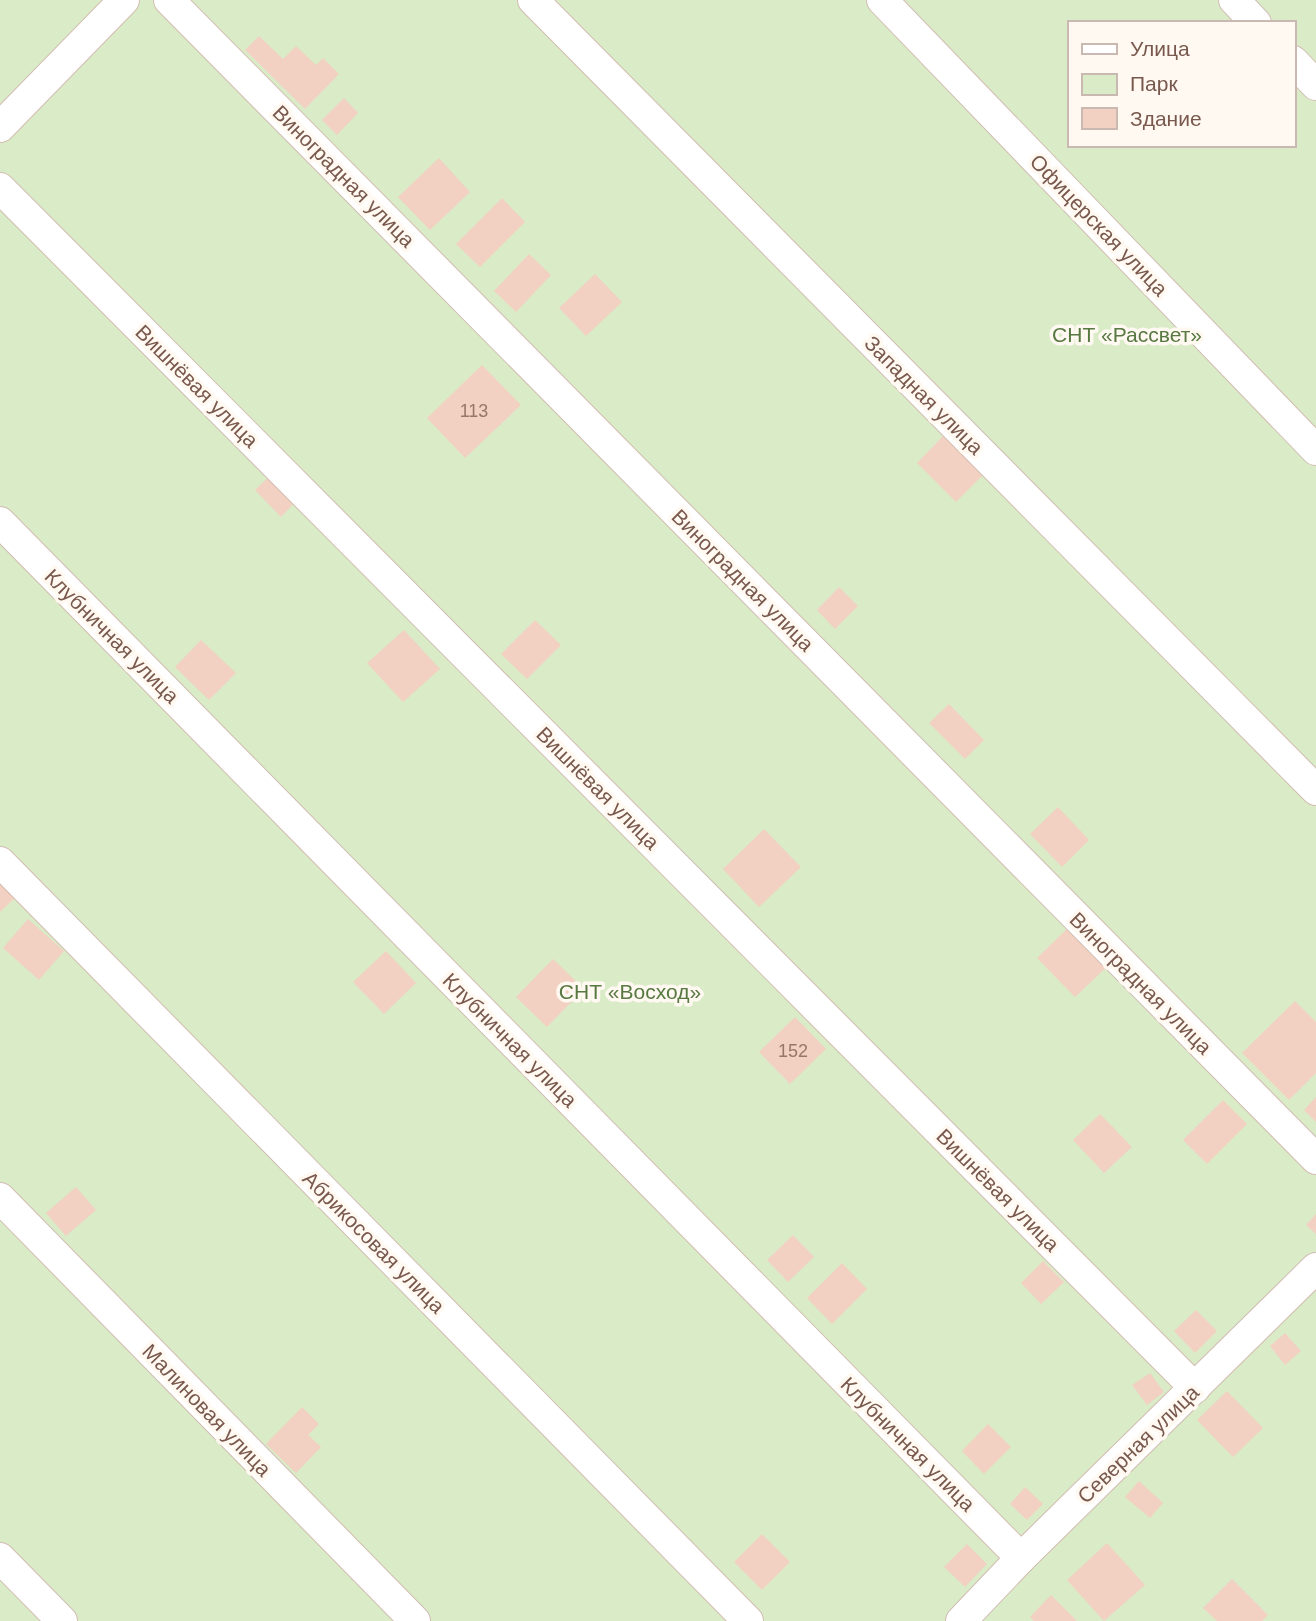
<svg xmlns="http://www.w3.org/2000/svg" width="1316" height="1621" font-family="Helvetica,sans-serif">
<rect width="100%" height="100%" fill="#fdf4eb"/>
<path fill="#daebc8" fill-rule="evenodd" d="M 0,0 L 1316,0 L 1316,1621 L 0,1621 ZM 1069,23 L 1293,23 L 1293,145 L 1069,145 Z"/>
<g fill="#f2d1c2">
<polygon points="259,36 283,59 296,46 316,65 323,58 339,74 305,109 245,50"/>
<polygon points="344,98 358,113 337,135 322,120"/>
<polygon points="439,158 470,192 430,230 398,197"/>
<polygon points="502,198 525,222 480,267 456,244"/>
<polygon points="529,254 551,275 516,312 494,291"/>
<polygon points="595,274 622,302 586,336 559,308"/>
<polygon points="482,365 521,405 465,458 427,418"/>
<polygon points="948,431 988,470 956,502 917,463"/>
<polygon points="274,472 299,498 281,517 255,490"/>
<polygon points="839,587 858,606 835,629 817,610"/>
<polygon points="535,620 561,645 527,679 501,654"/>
<polygon points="404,630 440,669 403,702 367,663"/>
<polygon points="201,640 236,673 209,700 175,667"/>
<polygon points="949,704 984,740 965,759 929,723"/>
<polygon points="1058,807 1089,840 1062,867 1030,834"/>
<polygon points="764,829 801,867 759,907 723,869"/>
<polygon points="0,879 17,896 0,912"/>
<polygon points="28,919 64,951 39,980 3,948"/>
<polygon points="1073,923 1111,963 1075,997 1037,958"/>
<polygon points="386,951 416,983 384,1014 353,982"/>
<polygon points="553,959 584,989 547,1027 516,997"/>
<polygon points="1295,1001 1316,1022 1316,1073 1289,1100 1242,1053"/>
<polygon points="795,1017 826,1049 790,1084 759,1052"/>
<polygon points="1316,1097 1316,1122 1304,1110"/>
<polygon points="1223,1100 1247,1124 1207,1164 1183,1140"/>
<polygon points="1100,1114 1132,1147 1104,1173 1073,1140"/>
<polygon points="76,1187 96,1210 66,1236 46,1213"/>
<polygon points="1316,1214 1316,1234 1306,1225"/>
<polygon points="793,1235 814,1257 788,1282 767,1260"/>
<polygon points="1043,1261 1064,1282 1041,1304 1021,1283"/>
<polygon points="842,1263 867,1289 832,1324 807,1298"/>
<polygon points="1196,1310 1217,1331 1195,1353 1174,1331"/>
<polygon points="1285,1333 1301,1351 1285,1365 1270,1346"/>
<polygon points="1150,1373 1164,1392 1147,1405 1132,1385"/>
<polygon points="1227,1391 1263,1428 1233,1457 1197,1420"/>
<polygon points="302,1407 319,1424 308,1435 321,1447 296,1473 266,1444"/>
<polygon points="988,1424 1011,1447 984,1474 962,1451"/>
<polygon points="1139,1481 1163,1503 1150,1518 1125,1497"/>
<polygon points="1025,1487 1043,1504 1027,1520 1010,1504"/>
<polygon points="762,1534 790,1562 762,1590 734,1562"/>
<polygon points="1107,1543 1145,1585 1104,1621 1067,1580"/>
<polygon points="967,1544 987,1564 965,1587 944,1567"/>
<polygon points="1232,1579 1268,1615 1262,1621 1217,1621 1203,1608"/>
<polygon points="1051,1595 1077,1621 1034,1621 1030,1617"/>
</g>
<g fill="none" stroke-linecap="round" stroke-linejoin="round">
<defs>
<g id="minor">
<polyline points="169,0 1316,1159"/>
<polyline points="533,0 1316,790"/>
<polyline points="882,0 1316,450"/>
<polyline points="1234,0 1256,23"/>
<polyline points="1293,61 1316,85"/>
<polyline points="0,127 124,0"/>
<polyline points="0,188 1195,1388"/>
<polyline points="0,522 1021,1558"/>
<polyline points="0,862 748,1621"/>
<polyline points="0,1198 415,1621"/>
<polyline points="0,1558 62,1621"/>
<polyline points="961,1621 1021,1558 1316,1268"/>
</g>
</defs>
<use href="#minor" stroke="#d2bdb2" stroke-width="32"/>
<use href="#minor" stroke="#fff" stroke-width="30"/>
</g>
<g text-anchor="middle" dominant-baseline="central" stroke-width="7" stroke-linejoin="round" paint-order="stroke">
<g font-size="18" fill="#97776a">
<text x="474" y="411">113</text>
<text x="793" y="1051">152</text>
</g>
<g font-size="21" fill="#79594d" stroke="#fff9f2">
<text transform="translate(344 176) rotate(45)">Виноградная улица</text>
<text transform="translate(1099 225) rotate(46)">Офицерская улица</text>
<text transform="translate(197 386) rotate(45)">Вишнёвая улица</text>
<text transform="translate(924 395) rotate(45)">Западная улица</text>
<text transform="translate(743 580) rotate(45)">Виноградная улица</text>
<text transform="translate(112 636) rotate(45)">Клубничная улица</text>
<text transform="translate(598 788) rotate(45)">Вишнёвая улица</text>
<text transform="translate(1141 983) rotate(45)">Виноградная улица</text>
<text transform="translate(510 1040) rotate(45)">Клубничная улица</text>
<text transform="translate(998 1190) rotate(45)">Вишнёвая улица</text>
<text transform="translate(374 1242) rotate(45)">Абрикосовая улица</text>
<text transform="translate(207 1410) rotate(46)">Малиновая улица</text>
<text transform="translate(908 1444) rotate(45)">Клубничная улица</text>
<text transform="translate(1138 1444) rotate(-44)">Северная улица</text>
</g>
<g font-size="21" fill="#577841" stroke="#fff9f2">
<text x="1127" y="334">СНТ «Рассвет»</text>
<text x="630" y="991">СНТ «Восход»</text>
</g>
</g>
<rect x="1068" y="21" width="228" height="126" fill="#fff9f2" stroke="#c9b9b0" stroke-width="2"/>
<rect x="1082" y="44" width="35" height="10" fill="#ffffff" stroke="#c9b9b0" stroke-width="2"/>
<text x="1130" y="56" font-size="21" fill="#79594d">Улица</text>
<rect x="1082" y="74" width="35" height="21" fill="#daebc8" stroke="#c9b9b0" stroke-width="2"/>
<text x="1130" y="91" font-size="21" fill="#79594d">Парк</text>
<rect x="1082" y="108" width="35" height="21" fill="#f2d1c2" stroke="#c9b9b0" stroke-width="2"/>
<text x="1130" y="126" font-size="21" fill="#79594d">Здание</text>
</svg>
